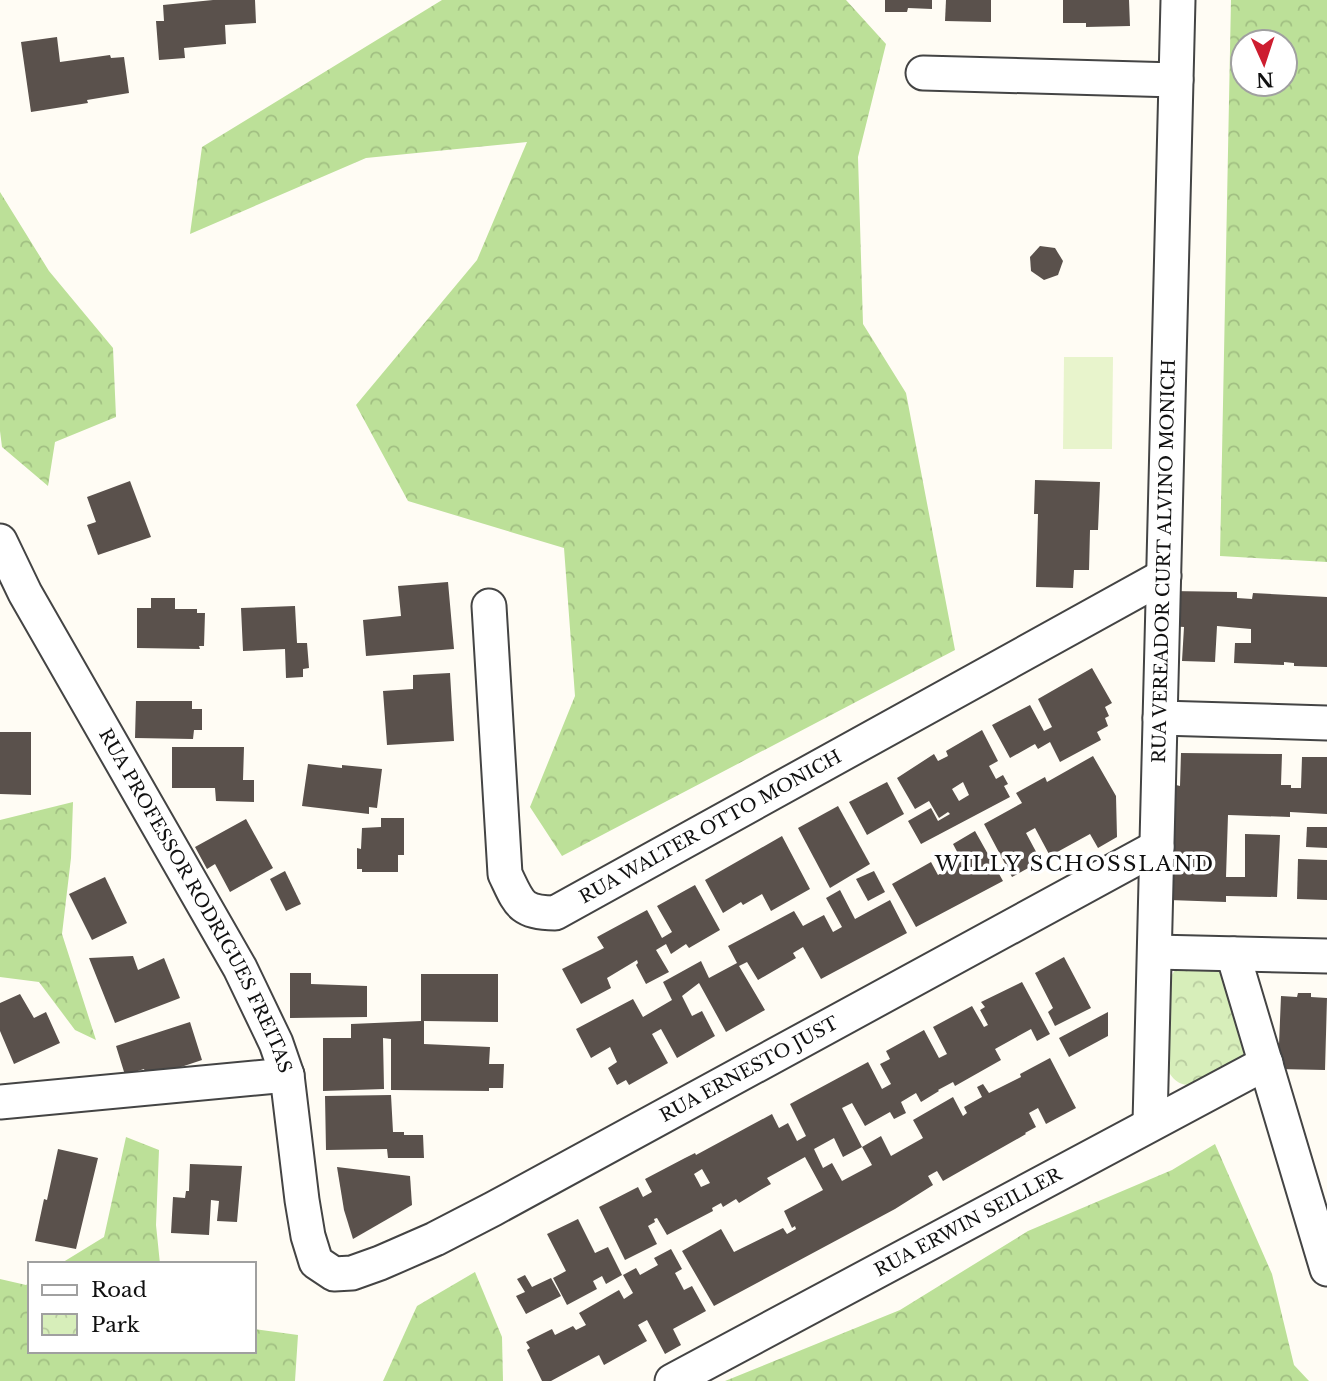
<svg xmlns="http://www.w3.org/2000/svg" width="1327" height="1381" font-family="'Libre Baskerville',serif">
<defs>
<pattern id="forest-crowns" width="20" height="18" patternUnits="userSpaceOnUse" patternTransform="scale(1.75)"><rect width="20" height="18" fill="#bce098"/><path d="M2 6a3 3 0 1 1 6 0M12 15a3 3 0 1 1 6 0" fill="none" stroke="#a1bf82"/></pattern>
<pattern id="park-crowns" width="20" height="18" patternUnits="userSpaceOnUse" patternTransform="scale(1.75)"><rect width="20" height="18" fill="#d7eeba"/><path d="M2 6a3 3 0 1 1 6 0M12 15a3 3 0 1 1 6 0" fill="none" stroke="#b8cb9f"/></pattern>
</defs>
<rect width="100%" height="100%" fill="#fffcf4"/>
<g fill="url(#forest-crowns)" fill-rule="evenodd">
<polygon points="442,0 846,0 886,44 858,157 863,324 906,393 955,650 562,856 530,807 575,696 564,548 408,501 356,405 477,260 527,142 366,158 190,234 202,147"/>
<path d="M 1231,0 L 1327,0 L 1327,562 L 1220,556 ZM 1243,42 L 1285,42 L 1285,84 L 1243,84 Z"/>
<polygon points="0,192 49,271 113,348 116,417 55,442 48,486 2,447 0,431"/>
<polygon points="73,802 71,858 62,934 96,1040 75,1030 39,982 0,977 0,820"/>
<polygon points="126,1137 159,1150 156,1225 160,1264 60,1264 104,1237"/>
<polygon points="1215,1144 1272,1274 1294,1365 1309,1381 725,1381 900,1310 1028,1231 1172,1170"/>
<polygon points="475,1272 502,1337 503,1381 383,1381 417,1306"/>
<polygon points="0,1279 26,1285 30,1282 30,1351 254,1351 254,1329 298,1335 295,1381 0,1381"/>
</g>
<path fill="url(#park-crowns)" d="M 1181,967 L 1210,967 L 1221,973 L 1226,983 L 1245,1046 L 1242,1059 C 1218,1073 1182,1106 1166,1066 L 1170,978 L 1175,970 Z"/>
<polygon fill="#e8f4cc" points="1064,357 1113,357 1112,449 1063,449"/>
<g fill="#5a514c" fill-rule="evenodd">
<polygon points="213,0 255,0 256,23 225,25 226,44 184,48 185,58 159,60 156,21 164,21 163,5"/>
<polygon points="885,0 932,0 932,9 908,8 907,12 885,12"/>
<polygon points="946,0 991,0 991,22 945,21"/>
<polygon points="1063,0 1129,0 1130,26 1086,27 1086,23 1063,23"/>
<polygon points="57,37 60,62 110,55 111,58 124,57 129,93 87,100 88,103 31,112 21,42"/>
<polygon points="1040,246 1055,248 1063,261 1058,275 1044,280 1031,271 1030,257"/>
<polygon points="1035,480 1100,482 1098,530 1090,530 1089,570 1074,570 1073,588 1036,587 1038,514 1034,514"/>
<polygon points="130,481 151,537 98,555 87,525 96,522 87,497"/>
<polygon points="448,582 454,649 366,656 363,620 401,616 398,586"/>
<polygon points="1170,591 1237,592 1237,598 1252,599 1253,593 1327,597 1327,667 1294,666 1294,663 1284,662 1284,665 1234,663 1235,643 1251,643 1251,629 1217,626 1215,662 1182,661 1184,627 1168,626"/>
<polygon points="151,598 175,598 175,609 197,609 197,613 205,613 204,646 199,646 200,649 137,648 137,608 151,608"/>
<polygon points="295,606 297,643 307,643 309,668 303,669 303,677 286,678 285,649 243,651 241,608"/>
<polygon points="1092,668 1112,703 1105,707 1109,716 1105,718 1108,726 1097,732 1101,740 1060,762 1050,742 1038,749 1035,744 1010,758 992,725 1030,705 1044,731 1052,727 1038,699"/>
<polygon points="450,673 454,741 387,745 383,691 413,689 413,675"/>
<polygon points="136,701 192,701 192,709 202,709 202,730 194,730 193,739 135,738"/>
<path d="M 982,730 L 998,761 L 989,766 L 996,779 L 1003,775 L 1008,784 L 1004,786 L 1010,797 L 921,844 L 908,821 L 931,808 L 938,821 L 950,814 L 948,812 L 939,818 L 929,801 L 915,809 L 897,778 L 934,754 L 938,761 L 948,756 L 946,751 ZM 963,782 L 969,795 L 959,801 L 952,789 Z"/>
<polygon points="0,732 31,732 31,795 0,794"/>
<polygon points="172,747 244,747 243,780 254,780 254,802 216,801 215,788 172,788"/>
<polygon points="1181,753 1282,754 1281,785 1291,785 1291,788 1301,788 1302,757 1327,757 1327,814 1290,812 1290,817 1228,815 1226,877 1245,877 1245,834 1280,835 1277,897 1226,896 1226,902 1169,900 1170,823 1176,823 1176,785 1180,786"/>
<polygon points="1093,756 1116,796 1117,837 1098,848 1090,834 1050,856 1035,828 1026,833 1041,861 1012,877 984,824 1022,803 1016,793 1045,777 1047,782"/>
<polygon points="308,764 342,768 342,765 382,769 377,808 369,807 369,814 302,806"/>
<polygon points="887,782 904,814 867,835 849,802"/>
<polygon points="838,806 870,864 830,888 798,828"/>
<polygon points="381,818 404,818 404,855 398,855 398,872 362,872 362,869 357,869 357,848 361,849 362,828 381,827"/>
<polygon points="246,819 273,868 230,892 215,864 207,869 195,847"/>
<polygon points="1307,827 1327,827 1327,848 1306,847"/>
<polygon points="975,831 1003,881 916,927 892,884 931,862 938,875 962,861 953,844"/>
<polygon points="782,836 810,889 771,911 762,894 743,905 741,902 723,913 705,880"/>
<polygon points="1298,859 1327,860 1327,900 1297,899"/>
<polygon points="285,871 301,904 286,911 270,879"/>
<polygon points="874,871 885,892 868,901 856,879"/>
<polygon points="105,877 127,923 92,940 69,894"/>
<polygon points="695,885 720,930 689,948 686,944 671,954 666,944 656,950 669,972 646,984 636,965 638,963 637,960 607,978 611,988 581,1004 562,969 604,948 597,937 647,910 662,938 672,932 657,906"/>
<polygon points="840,890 855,919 890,900 907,933 821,979 803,947 793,953 796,958 758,980 747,962 739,966 765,1010 726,1032 699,983 682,996 692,1016 702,1011 715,1036 677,1058 661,1029 652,1034 668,1063 629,1085 626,1080 617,1085 608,1068 617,1062 610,1047 591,1058 576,1029 633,999 643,1017 672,1000 663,982 701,961 709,978 737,963 728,946 794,911 803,926 824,915 833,932 842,927 826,898"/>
<polygon points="133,956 138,970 164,958 180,998 115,1023 89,958"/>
<polygon points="1064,957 1091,1008 1055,1026 1048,1012 1053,1008 1035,973"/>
<polygon points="290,973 311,973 311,984 367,986 367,1017 290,1018"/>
<polygon points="421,974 498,974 498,1022 424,1021 424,1044 490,1047 489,1064 504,1064 503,1088 489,1088 489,1091 391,1090 391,1039 383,1038 384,1089 323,1091 323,1038 351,1038 351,1024 421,1021"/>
<path d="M 1022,982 L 1050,1034 L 1037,1041 L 1031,1029 L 995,1049 L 1001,1060 L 955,1086 L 953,1082 L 938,1090 L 939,1091 L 921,1102 L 916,1093 L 901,1102 L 906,1113 L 894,1119 L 890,1112 L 865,1126 L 852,1103 L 842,1108 L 862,1147 L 843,1157 L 834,1138 L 814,1149 L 823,1168 L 832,1163 L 842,1181 L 872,1165 L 862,1147 L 881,1136 L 891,1156 L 923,1138 L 913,1120 L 953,1097 L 963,1116 L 967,1113 L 964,1107 L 982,1097 L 977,1087 L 983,1084 L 989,1093 L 1021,1077 L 1020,1074 L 1050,1058 L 1076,1108 L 1046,1124 L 1038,1108 L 1029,1113 L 1036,1127 L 1025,1133 L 1026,1134 L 943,1181 L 937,1171 L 928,1176 L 933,1185 L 895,1209 L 714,1306 L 682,1251 L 721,1229 L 734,1252 L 783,1228 L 787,1234 L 796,1229 L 795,1226 L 792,1228 L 784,1211 L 823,1190 L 805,1157 L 767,1178 L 771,1184 L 762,1189 L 739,1203 L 736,1199 L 723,1207 L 721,1203 L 712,1208 L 713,1211 L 667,1235 L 657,1218 L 654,1219 L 655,1222 L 648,1226 L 657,1244 L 625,1260 L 599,1207 L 638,1187 L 643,1197 L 652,1192 L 645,1179 L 685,1158 L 695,1153 L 696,1155 L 772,1114 L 779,1128 L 788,1123 L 797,1141 L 806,1136 L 790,1104 L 868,1062 L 882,1089 L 891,1084 L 880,1064 L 890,1059 L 886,1051 L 924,1030 L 939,1058 L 947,1054 L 933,1027 L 972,1006 L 984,1027 L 988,1025 L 980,1010 L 985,1007 L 981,1002 ZM 702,1169 L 710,1183 L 701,1187 L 694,1174 Z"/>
<polygon points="1298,993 1311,993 1311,997 1327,998 1325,1070 1278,1069 1281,996 1297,997"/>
<polygon points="20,994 34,1018 46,1012 60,1043 14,1064 0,1031 0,1003"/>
<polygon points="1108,1012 1108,1036 1069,1057 1059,1038"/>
<polygon points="190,1022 202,1060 157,1075 146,1074 144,1069 125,1075 116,1046"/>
<polygon points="391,1095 393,1132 404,1132 404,1135 423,1135 424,1158 388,1158 387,1149 326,1150 325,1096"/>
<polygon points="58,1149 98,1158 76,1249 35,1241 44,1199 47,1200"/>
<polygon points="190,1164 242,1166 237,1222 217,1221 219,1201 211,1200 209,1235 171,1233 173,1197 185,1198 186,1191 189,1191"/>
<polygon points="337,1167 410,1176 412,1205 353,1239 344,1210"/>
<polygon points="578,1219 595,1253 608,1247 622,1275 606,1284 602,1276 593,1281 597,1289 567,1305 553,1278 566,1271 547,1234"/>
<polygon points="671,1249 682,1269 675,1273 684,1290 692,1286 706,1311 673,1329 681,1345 665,1354 647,1320 638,1325 647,1341 604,1365 599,1355 551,1381 542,1381 527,1350 530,1348 526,1342 552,1329 555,1335 573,1326 576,1330 586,1325 579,1313 619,1290 624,1299 633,1293 623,1275 636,1268 640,1275 658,1265 654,1258"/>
<polygon points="525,1275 532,1287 551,1278 561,1296 526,1314 516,1296 525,1292 517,1279"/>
</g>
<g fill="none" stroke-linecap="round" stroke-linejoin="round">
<defs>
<g id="minor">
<polyline points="923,73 1176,80"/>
<path id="s1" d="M 0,541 L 25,593 L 240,968 L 276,1043 L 287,1075 L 302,1200 L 308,1236 L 316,1262 L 334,1274 L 352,1273 L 380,1263 L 435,1239 L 493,1209 L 1157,847"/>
<path id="s2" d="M 489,606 L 505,874 C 519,903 520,913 555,913 L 1164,576"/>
<polyline points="1160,718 1327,723"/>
<polyline points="1155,952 1327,956"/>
<polyline points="1233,954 1327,1269"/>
<polyline points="0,1102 287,1075"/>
<path id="s3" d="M 1150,1123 L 1178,0"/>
<path id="s4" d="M 672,1381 L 1266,1063"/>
</g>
</defs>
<use href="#minor" stroke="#444" stroke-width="37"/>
<use href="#minor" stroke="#fff" stroke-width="33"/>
</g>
<g text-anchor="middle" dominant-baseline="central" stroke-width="7" stroke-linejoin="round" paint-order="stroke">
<g font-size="18" fill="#111" stroke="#fff">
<text stroke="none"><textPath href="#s3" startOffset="562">RUA VEREADOR CURT ALVINO MONICH</textPath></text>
<text stroke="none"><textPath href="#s2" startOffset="516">RUA WALTER OTTO MONICH</textPath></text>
<text stroke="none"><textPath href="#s1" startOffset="410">RUA PROFESSOR RODRIGUES FREITAS</textPath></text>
<text stroke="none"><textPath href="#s1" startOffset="1283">RUA ERNESTO JUST</textPath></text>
<text stroke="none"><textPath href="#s4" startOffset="336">RUA ERWIN SEILLER</textPath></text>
</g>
<g font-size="21" letter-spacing="2" fill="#111" stroke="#fff">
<text x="1075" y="864">WILLY SCHOSSLAND</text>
</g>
</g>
<rect x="28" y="1262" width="228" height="91" fill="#ffffff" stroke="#a0a0a0" stroke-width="2"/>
<rect x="42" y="1285" width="35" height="10" fill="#ffffff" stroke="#a0a0a0" stroke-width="2"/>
<text x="91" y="1297" font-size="21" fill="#111111">Road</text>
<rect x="42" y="1314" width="35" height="21" fill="url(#park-crowns)" stroke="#a0a0a0" stroke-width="2"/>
<text x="91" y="1332" font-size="21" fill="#111111">Park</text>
<g transform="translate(1264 63) rotate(177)"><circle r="33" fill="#ffffff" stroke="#a0a0a0" stroke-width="2"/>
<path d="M0-5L12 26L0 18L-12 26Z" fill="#cd1d2f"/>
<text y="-10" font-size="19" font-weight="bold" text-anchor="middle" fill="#111111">N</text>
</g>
</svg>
